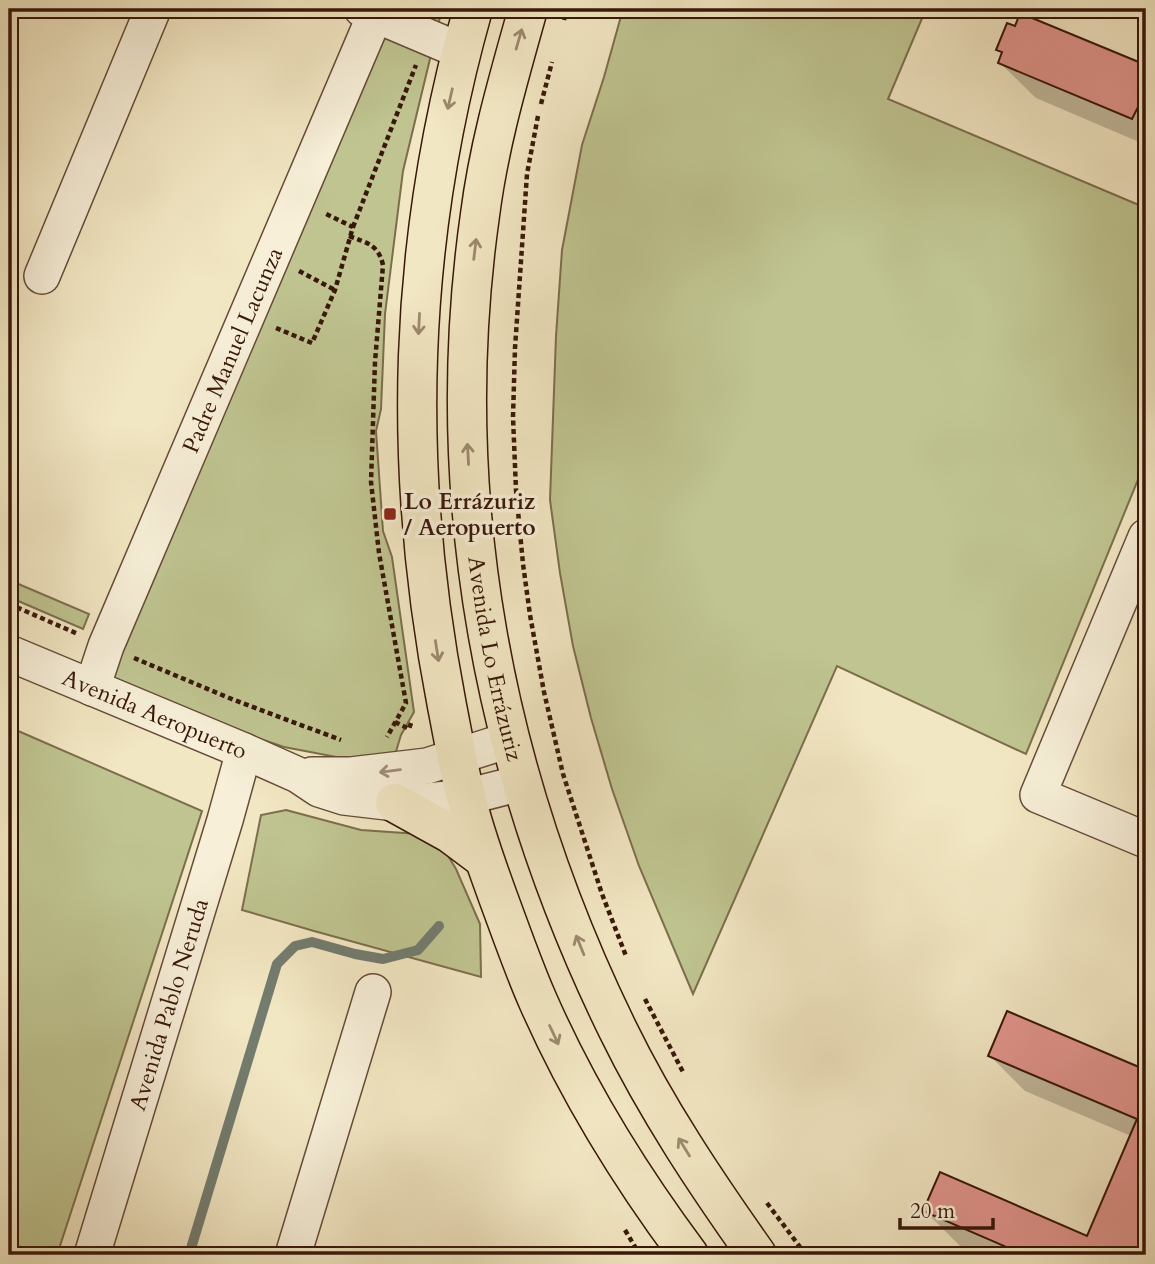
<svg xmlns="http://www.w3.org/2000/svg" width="1155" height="1264" font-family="Cardo,serif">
<rect width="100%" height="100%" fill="#f2e7c3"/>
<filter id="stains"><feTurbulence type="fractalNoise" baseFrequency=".00286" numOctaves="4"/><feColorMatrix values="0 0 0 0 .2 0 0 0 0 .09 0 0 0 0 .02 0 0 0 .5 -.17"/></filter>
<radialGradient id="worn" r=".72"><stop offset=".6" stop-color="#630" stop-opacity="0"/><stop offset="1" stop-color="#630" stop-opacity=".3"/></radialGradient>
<g fill="#bfc490" stroke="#7c6e4c" stroke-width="2">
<polygon points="386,9 442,9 403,171 385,314 381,409 376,431 383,531 392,557 414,712 401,735 394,758 352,760 284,747 214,723 116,685 114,671"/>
<polygon points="623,9 926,9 888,99 1146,208 1146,460 1026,754 837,666 693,994 639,866 612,789 591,718 573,646 560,573 550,500 556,336 562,250 582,145 604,77"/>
<polygon points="9,580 89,614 83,629 9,597"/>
<polygon points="9,727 202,811 57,1255 9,1255"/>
<polygon points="286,810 361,830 419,834 438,839 456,869 480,924 481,977 314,931 242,910 261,815"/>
</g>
<g fill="#0003">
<polygon points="1021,15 1146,67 1146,145 1036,98 1000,63 1003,55 998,49 1016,29"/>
<polygon points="1007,1013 1146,1072 1146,1255 981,1255 961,1247 925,1211 1088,1238 1131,1136 1025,1091 990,1056"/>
</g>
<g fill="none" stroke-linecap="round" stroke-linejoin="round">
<polyline stroke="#737c6f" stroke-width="10" points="189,1255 277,964 295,946 312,942 355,954 383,959 418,950 439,926"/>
</g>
<g fill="#e0948c" stroke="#381708" stroke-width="2">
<polygon points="1020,13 1146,65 1146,110 1138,107 1132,119 998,63 1002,52 996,50 1007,23 1015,26"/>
<polygon points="1007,1011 1146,1070 1146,1255 1025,1255 923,1211 940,1172 1087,1236 1137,1119 988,1056"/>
</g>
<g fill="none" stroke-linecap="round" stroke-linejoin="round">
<defs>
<g id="minor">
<polyline points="362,9 461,51"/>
<polyline points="42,276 153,9"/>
<polyline points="1146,537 1038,795 1146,840"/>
<path id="s1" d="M 9,653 L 244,751 L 298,775 L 319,789 L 344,797 L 395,803 L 428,801 L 466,797 L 521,783"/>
<path id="s2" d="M 92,688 L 106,646 L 375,15"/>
<polyline points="312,775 351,775 427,766 509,740"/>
<path id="s3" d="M 92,1255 L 225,820 L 244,751"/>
<polyline points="293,1255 373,992"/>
</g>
<g id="major">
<path d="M 473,9 C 407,242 401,469 447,706 C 453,736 458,767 466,797 C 474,831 486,864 498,897 C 511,932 523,967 538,1001 C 578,1092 630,1176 689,1255"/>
<path id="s4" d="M 528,9 C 509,77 489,144 480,215 C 440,496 494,777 618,1030 C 657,1110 706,1183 757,1255"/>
<polyline points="395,803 451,834 483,858"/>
</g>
</defs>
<use href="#minor" stroke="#664b37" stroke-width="38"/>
<use href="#major" stroke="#381708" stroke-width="41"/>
<g stroke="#381708" stroke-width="4.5" stroke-dasharray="5 3.5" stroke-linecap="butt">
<polyline points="564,20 567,9"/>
<polyline points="541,104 552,62"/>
<polyline points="538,116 527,174 515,348 513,417 516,490 523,564 530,615 544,692 563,774 602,894 626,956"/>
<polyline points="353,227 416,65"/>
<path d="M 349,236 C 367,243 378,244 383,265 L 375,362 L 371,482 L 379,553 L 406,703 L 387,737"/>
<polyline points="299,271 335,290"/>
<polyline points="276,328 312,343 335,290 353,227 324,213"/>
<polyline points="9,604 78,634"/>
<polyline points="134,658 234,700 341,740"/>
<polyline points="395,722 409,729 412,720"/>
<polyline points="645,999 683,1072"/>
<polyline points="767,1203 806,1255"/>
<polyline points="625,1230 640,1255"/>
</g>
<use href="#minor" stroke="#f7efd8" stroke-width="35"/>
<use href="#major" stroke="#f2e7c3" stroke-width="38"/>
</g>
<defs><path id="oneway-shaft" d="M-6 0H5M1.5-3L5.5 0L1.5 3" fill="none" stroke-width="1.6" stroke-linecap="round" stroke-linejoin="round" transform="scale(1.75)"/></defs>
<g stroke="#9e896f">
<use href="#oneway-shaft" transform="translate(519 39) rotate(-74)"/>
<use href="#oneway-shaft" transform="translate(450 99) rotate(103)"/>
<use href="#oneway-shaft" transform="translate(475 249) rotate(-83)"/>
<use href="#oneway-shaft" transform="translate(419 324) rotate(93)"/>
<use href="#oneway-shaft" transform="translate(468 454) rotate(-93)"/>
<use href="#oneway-shaft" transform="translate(437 651) rotate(81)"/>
<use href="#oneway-shaft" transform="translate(580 945) rotate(-112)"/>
<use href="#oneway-shaft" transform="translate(554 1035) rotate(65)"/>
<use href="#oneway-shaft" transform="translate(684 1147) rotate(-122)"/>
</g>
<use stroke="#a18e7a" href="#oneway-shaft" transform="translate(390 771) rotate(173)"/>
<rect fill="#8f2418" stroke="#f7efd8" stroke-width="2.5" x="383" y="507" width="14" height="14" rx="3.5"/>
<g text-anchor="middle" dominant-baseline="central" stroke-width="7" stroke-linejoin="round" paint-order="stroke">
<g font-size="23" fill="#381708" stroke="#f7efd8">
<text stroke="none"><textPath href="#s2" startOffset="366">Padre Manuel Lacunza</textPath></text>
<text stroke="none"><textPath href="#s4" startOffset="658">Avenida Lo Errázuriz</textPath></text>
<text stroke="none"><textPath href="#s1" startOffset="158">Avenida Aeropuerto</textPath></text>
<text stroke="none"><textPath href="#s3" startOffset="262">Avenida Pablo Neruda</textPath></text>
</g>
<g font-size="23" font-weight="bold" fill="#381708" stroke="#f7efd8" text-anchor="start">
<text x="404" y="501">Lo Errázuriz<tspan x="404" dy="26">/ Aeropuerto</tspan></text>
</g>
</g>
<rect width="1155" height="1264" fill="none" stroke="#f2e7c3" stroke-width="35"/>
<rect x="10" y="10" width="1134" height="1243" fill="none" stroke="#381708" stroke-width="3.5"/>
<rect x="18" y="18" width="1120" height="1229" fill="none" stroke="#381708" stroke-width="2"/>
<path d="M900 1218v10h93v-10" fill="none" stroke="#381708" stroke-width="3.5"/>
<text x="910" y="1218" font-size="21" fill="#381708" stroke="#f7efd8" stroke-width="5" paint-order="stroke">20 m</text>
<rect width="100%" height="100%" filter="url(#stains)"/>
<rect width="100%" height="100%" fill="url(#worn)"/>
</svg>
